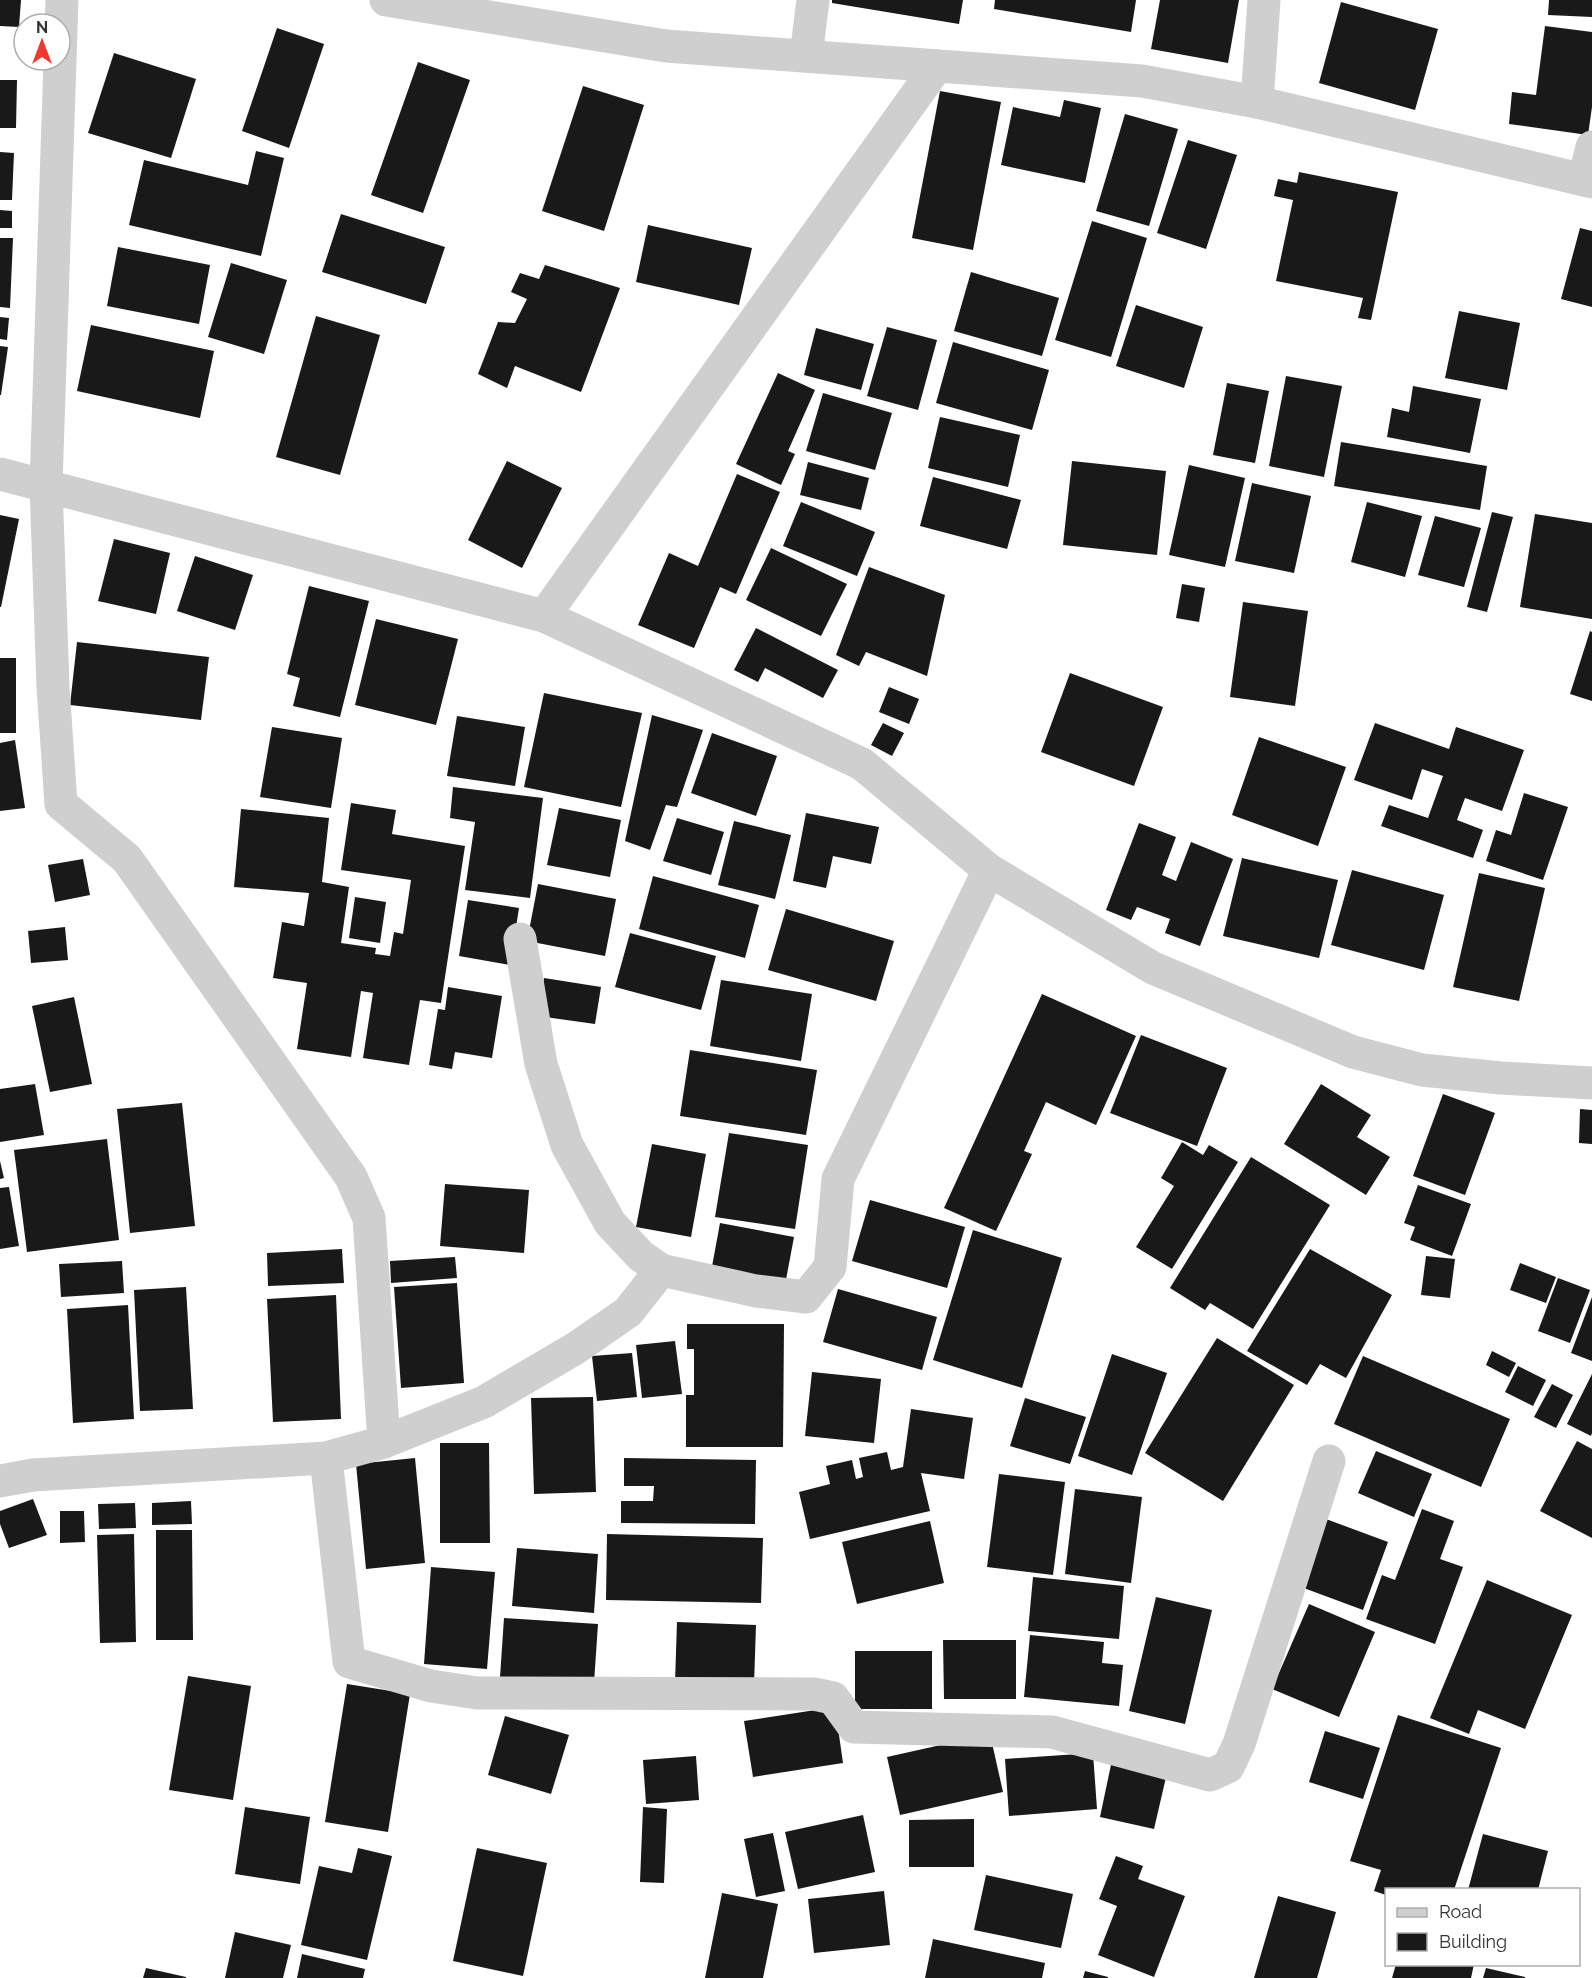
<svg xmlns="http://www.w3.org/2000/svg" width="1592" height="1978" font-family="Raleway,sans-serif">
<rect width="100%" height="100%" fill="#fff"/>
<g fill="#191919">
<polygon points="0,0 21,0 19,27 0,26"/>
<polygon points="832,0 963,0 959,24 832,3"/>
<polygon points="995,0 1136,0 1131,32 994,9"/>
<polygon points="1160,0 1239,0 1228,63 1151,49"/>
<polygon points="1549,0 1592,0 1592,17 1548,15"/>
<polygon points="1341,2 1438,29 1415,110 1319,83"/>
<polygon points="1545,26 1592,32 1592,107 1588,135 1509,124 1512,92 1536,95"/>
<polygon points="277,28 324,44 289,148 242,131"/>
<polygon points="114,53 196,79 171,158 88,133"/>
<polygon points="418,62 470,80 423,213 371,195"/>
<polygon points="0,80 17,80 16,128 0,128"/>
<polygon points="583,86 644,105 604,231 542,211"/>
<polygon points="940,91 1001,102 973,250 912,238"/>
<polygon points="1064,100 1101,108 1085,183 1001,165 1013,107 1060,117"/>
<polygon points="1125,114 1178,129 1149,226 1096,211"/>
<polygon points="1188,140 1237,155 1206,249 1157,233"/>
<polygon points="256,151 284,158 261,256 129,225 144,160 248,185"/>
<polygon points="0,152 14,153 12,200 0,200"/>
<polygon points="1299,172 1398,192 1371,320 1358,318 1363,298 1276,281 1293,200 1274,196 1278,179 1297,183"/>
<polygon points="0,210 12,211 12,228 0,228"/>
<polygon points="341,214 445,247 426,304 322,272"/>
<polygon points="1092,221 1147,238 1111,357 1055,340"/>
<polygon points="648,225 752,248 739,305 636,282"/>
<polygon points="1580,228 1592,231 1592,307 1561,299"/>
<polygon points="0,238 13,238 10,308 0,307"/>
<polygon points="118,247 210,265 199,324 107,306"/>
<polygon points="231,263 287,280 264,354 208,337"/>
<polygon points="545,265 620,288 581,392 515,366 507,388 478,374 498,322 515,323 527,299 511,292 520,273 539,279"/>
<polygon points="971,272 1059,298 1042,356 954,331"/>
<polygon points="1136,305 1203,327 1184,388 1116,366"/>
<polygon points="1459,311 1520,323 1507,390 1445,378"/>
<polygon points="316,316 380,335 340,475 276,457"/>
<polygon points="0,317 9,318 7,340 0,339"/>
<polygon points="91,325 214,351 200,418 77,391"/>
<polygon points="887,327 937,340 918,410 867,396"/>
<polygon points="816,328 874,344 861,390 804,375"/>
<polygon points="953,342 1049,370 1032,430 936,403"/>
<polygon points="0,346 8,347 1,395 0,395"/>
<polygon points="778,373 815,390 788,451 795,454 781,485 736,464"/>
<polygon points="1286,376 1342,386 1324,477 1269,466"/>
<polygon points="1227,383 1269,391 1255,463 1213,455"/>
<polygon points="1413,386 1481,399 1470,453 1387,437 1392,408 1409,412"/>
<polygon points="823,393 892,413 875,470 806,451"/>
<polygon points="940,417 1020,435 1008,487 928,468"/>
<polygon points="1341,442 1487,466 1480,510 1334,486"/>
<polygon points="507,461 562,488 522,568 468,540"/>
<polygon points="1072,461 1166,471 1157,555 1063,545"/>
<polygon points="808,462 869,478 861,510 800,495"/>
<polygon points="1189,465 1245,478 1225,567 1169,555"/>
<polygon points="737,474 780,492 736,594 720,587 694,648 638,625 669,553 698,566"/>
<polygon points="933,477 1021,500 1007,549 920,526"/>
<polygon points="1252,483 1311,496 1294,573 1235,561"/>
<polygon points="801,502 875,532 857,576 783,546"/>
<polygon points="1367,502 1422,516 1405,577 1351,562"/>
<polygon points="1492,512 1513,517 1487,612 1467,607"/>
<polygon points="1535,514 1592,523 1592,619 1520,607"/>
<polygon points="0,515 19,519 1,607 0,607"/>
<polygon points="1435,516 1481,528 1464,587 1418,575"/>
<polygon points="114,539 170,553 156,614 98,601"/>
<polygon points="771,548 847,584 821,636 746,600"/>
<polygon points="195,556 253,575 235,630 177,611"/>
<polygon points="869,567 945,595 927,676 866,652 859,666 836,655"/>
<polygon points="1182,584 1205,588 1199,622 1176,618"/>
<polygon points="309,586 369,601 340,717 293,706 300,678 287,674"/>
<polygon points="1243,602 1308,611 1295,706 1230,697"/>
<polygon points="376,619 458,639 436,725 355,705"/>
<polygon points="756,628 838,670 823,698 765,668 758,682 734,670"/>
<polygon points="1590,631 1592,632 1592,701 1570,694"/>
<polygon points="77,642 209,657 201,720 70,705"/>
<rect x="0" y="658" width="16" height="75"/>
<polygon points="1070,673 1163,707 1134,786 1041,752"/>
<polygon points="889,687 919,699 909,724 879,712"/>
<polygon points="544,693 642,713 621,807 524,787"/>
<polygon points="652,715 703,730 677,807 666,805 650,850 625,841"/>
<polygon points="457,716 525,727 515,786 447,776"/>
<polygon points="883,723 904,733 892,756 871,745"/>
<polygon points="1375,723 1449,749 1456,727 1524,750 1502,811 1465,798 1457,820 1483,830 1473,858 1381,826 1389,805 1428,818 1443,776 1422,769 1412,800 1354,780"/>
<polygon points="272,727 342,738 331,808 260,797"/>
<polygon points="712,733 777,756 756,816 691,793"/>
<polygon points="1259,737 1346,767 1318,846 1232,815"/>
<polygon points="15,740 25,808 0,811 0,743"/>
<polygon points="453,787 543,798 530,898 465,890 475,822 450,818"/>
<polygon points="1524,793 1568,807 1543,880 1486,861 1496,830 1511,835"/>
<polygon points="351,803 396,810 392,834 465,846 441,1003 420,1000 409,1065 363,1058 373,993 361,991 351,1057 297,1049 307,983 273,978 282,922 304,926 309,893 234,887 241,809 329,818 322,882 349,887 341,943 376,948 375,954 390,956 394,932 403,934 411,880 341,870"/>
<polygon points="559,808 621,820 610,877 547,865"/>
<polygon points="806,813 879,827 871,864 833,856 826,888 793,881"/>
<polygon points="677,818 724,832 711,875 663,861"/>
<polygon points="734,821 791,835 775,899 718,885"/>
<polygon points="1139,823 1176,837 1162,875 1176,881 1191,842 1233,859 1200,946 1165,933 1170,919 1137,907 1131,920 1106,910"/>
<polygon points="1242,858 1338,880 1319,958 1223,936"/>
<polygon points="83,859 90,895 55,902 48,865"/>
<polygon points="1352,870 1444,895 1424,970 1331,945"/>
<polygon points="1479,873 1545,888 1519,1001 1453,987"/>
<polygon points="653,876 759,905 745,958 639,929"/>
<polygon points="538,884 616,899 605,956 527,941"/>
<polygon points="355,897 386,902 380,943 349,938"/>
<polygon points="468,900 519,908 510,965 459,956"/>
<polygon points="786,909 894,941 876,1001 768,970"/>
<polygon points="65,927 68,960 31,963 28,931"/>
<polygon points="630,933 716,956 701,1010 615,987"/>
<polygon points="544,978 601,987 595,1024 538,1016"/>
<polygon points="721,980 812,994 801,1061 710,1046"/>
<polygon points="448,987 502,996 492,1058 455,1052 452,1069 429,1065 438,1009 445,1010"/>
<polygon points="1042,994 1136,1036 1096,1125 1046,1102 1024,1151 1032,1154 996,1231 944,1208"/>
<polygon points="74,997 92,1084 50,1092 32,1006"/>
<polygon points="1141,1035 1227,1068 1197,1146 1110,1113"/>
<polygon points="690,1050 817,1070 806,1135 680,1116"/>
<polygon points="35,1084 44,1135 0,1142 0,1089"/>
<polygon points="1321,1084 1371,1115 1357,1137 1390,1157 1366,1195 1284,1144"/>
<polygon points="1443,1094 1495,1113 1465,1195 1413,1176"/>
<polygon points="182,1103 195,1226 130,1233 117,1109"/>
<polygon points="1580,1109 1592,1110 1592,1144 1579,1143"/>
<polygon points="729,1133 808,1145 795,1229 715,1217"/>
<polygon points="107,1139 119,1240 27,1252 14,1150"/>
<polygon points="1182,1142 1203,1155 1209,1145 1238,1162 1172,1269 1136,1247 1174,1186 1161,1178"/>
<polygon points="652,1144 706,1154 691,1237 636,1227"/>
<polygon points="1251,1157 1330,1205 1253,1329 1210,1303 1205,1310 1170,1288"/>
<polygon points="0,1161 4,1178 0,1179"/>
<polygon points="445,1184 529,1190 524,1253 440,1246"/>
<polygon points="1418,1185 1471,1204 1452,1256 1410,1240 1415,1227 1404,1223"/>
<polygon points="9,1187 19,1246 0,1249 0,1188"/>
<polygon points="870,1200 965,1227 947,1288 852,1261"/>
<polygon points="720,1223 794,1237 785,1285 711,1272"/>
<polygon points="973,1230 1062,1258 1022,1388 933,1360"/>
<polygon points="342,1249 344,1283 268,1286 267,1253"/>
<polygon points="1310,1249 1392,1295 1346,1378 1320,1364 1307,1385 1247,1351"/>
<polygon points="1426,1256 1455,1259 1450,1298 1421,1295"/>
<polygon points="455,1257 457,1278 391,1283 390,1261"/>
<polygon points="122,1261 124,1293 61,1297 59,1264"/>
<polygon points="1520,1263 1556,1277 1546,1303 1510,1290"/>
<polygon points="1558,1278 1590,1290 1570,1343 1538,1331"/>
<polygon points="457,1283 464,1383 401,1388 394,1287"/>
<polygon points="186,1287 193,1409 140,1411 134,1290"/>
<polygon points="838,1289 937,1317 922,1370 823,1342"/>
<polygon points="336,1295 341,1419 273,1422 267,1299"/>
<polygon points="1592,1297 1592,1361 1571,1353"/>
<polygon points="128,1305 134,1419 73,1423 67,1309"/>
<polygon points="687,1324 784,1324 783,1447 686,1447 686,1395 694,1395 694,1349 687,1349"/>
<polygon points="1217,1338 1294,1385 1223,1501 1145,1453"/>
<polygon points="675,1341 682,1394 642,1398 636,1345"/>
<polygon points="1492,1351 1516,1363 1509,1377 1486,1365"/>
<polygon points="632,1353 637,1397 597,1401 592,1356"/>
<polygon points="1112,1354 1167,1373 1132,1475 1078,1456"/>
<polygon points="1363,1356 1510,1419 1481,1487 1334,1424"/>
<polygon points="1518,1366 1546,1380 1533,1406 1505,1392"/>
<polygon points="812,1372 881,1379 874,1443 805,1436"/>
<polygon points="1592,1374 1592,1433 1591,1436 1567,1424"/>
<polygon points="1552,1384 1573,1395 1556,1428 1534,1417"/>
<polygon points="593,1397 596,1492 534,1494 531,1398"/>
<polygon points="1025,1398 1086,1417 1070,1464 1010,1446"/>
<polygon points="911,1409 973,1418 964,1479 921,1473 930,1511 810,1539 799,1492 830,1484 826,1466 852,1460 856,1479 863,1477 859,1458 887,1452 891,1470 903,1467"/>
<polygon points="1577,1441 1592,1449 1592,1538 1540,1511"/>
<polygon points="440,1443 489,1443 490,1543 440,1543"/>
<polygon points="1376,1451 1432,1474 1414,1517 1358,1493"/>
<polygon points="415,1458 425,1563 366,1569 356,1464"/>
<polygon points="624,1458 756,1460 755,1524 621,1523 621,1501 653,1501 654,1486 624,1486"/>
<polygon points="999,1474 1065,1482 1053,1575 987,1567"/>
<polygon points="1075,1489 1142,1497 1131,1583 1065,1574"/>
<polygon points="33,1499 47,1535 9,1548 0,1524 0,1511"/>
<polygon points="191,1501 192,1524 152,1525 152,1503"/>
<polygon points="135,1503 136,1528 99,1529 98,1504"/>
<polygon points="1422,1509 1454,1521 1440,1559 1463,1567 1435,1644 1366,1619 1382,1575 1395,1580"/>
<polygon points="60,1511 84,1511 85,1542 60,1543"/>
<polygon points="1326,1519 1388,1542 1363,1610 1301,1587"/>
<polygon points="930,1521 944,1583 857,1604 842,1542"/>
<polygon points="156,1530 192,1530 193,1640 156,1640"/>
<polygon points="134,1534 136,1642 100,1643 97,1535"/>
<polygon points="607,1534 763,1538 761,1603 606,1600"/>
<polygon points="517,1548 598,1554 594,1613 512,1606"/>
<polygon points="431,1567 495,1572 487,1669 424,1664"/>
<polygon points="1033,1577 1124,1586 1119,1639 1028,1631"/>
<polygon points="1487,1580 1572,1615 1525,1729 1478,1710 1469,1734 1430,1718"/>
<polygon points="1156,1597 1212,1610 1185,1724 1129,1711"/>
<polygon points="1309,1604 1375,1632 1339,1717 1272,1689"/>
<polygon points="504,1618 598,1624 594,1683 500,1677"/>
<polygon points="677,1622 756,1625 754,1685 675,1683"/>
<polygon points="1030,1635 1104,1642 1102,1663 1123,1665 1119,1706 1024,1697"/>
<polygon points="943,1640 1016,1640 1016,1699 944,1699"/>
<rect x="855" y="1651" width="77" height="58"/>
<polygon points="188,1676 251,1686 233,1800 169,1790"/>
<polygon points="347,1684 410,1694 388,1832 325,1822"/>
<polygon points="835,1707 843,1763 753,1777 744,1721"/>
<polygon points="1398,1715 1501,1748 1454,1890 1386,1890 1386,1895 1374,1891 1381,1870 1350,1861"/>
<polygon points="505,1716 569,1735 551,1794 488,1775"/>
<polygon points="1325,1731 1380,1748 1363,1799 1309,1782"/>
<polygon points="990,1734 1003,1792 900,1815 887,1757"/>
<polygon points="1093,1753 1097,1809 1009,1816 1005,1759"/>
<polygon points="696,1756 699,1800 646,1804 643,1760"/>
<polygon points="1112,1760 1167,1773 1154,1829 1100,1817"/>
<polygon points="245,1807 310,1817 300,1884 235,1874"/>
<polygon points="643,1807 667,1809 664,1883 640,1882"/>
<polygon points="863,1815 875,1872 798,1889 785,1832"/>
<polygon points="974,1819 974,1867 909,1867 909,1820"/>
<polygon points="773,1833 785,1891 756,1897 744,1839"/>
<polygon points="1483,1834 1548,1851 1538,1890 1468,1890"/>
<polygon points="358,1848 392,1856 367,1960 301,1945 319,1866 352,1873"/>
<polygon points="477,1848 547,1863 523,1976 453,1961"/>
<polygon points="1116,1856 1143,1866 1138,1879 1185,1896 1154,1977 1098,1955 1117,1906 1099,1899"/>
<polygon points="986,1875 1073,1894 1061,1948 974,1930"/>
<polygon points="884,1891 890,1945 814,1953 808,1899"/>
<polygon points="722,1893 778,1904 763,1978 705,1978"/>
<polygon points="1278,1896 1336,1912 1317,1978 1254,1978"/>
<polygon points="235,1932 291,1945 283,1978 225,1978"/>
<polygon points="933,1939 1045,1963 1042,1978 925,1978"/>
<polygon points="302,1954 365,1969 363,1978 297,1978"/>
<polygon points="1396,1964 1474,1964 1471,1978 1392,1978"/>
<polygon points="146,1968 186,1977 186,1978 143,1978"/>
<polygon points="1486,1968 1525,1977 1525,1978 1483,1978"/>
<polygon points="1085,1971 1108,1977 1108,1978 1083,1978"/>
</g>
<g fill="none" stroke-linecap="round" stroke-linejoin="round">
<g stroke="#cfcfcf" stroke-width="33">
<polyline points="62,0 46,485 53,687 61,804 127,859 351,1177 369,1218 384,1442"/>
<polyline points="386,0 666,46 1142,81 1257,102 1592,182"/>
<polyline points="806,56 813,0"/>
<polyline points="1257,102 1264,0"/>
<polyline points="1584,180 1592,147"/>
<polyline points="0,474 544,616 862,764 989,870 1153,968 1353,1052 1422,1070 1501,1078 1592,1083"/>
<polyline points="544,616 937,66"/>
<polyline points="520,939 541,1064 567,1145 610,1223 641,1256 661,1270"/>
<polyline points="326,1458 349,1662 431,1686 477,1693 814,1694 833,1698 854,1727 1052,1732 1210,1775 1228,1767 1239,1744 1329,1461"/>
<polyline points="0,1481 33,1475 326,1458 384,1442 484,1402 576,1348 628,1312 661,1270 756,1291 806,1297 830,1267 838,1179 989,870"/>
</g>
</g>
<rect x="1385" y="1888" width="195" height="78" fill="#ffffff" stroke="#adadad" stroke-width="1.5"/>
<rect x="1397" y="1908" width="30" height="9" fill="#cfcfcf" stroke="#adadad" stroke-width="1.5"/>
<text x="1439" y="1918" font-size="18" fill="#323232">Road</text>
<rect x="1397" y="1933" width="30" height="18" fill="#191919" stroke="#adadad" stroke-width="1.5"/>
<text x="1439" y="1948" font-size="18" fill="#323232">Building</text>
<g transform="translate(42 42)"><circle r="28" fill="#ffffff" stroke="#adadad" stroke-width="1.5"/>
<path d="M0-4.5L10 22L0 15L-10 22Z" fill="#f2372c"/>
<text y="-9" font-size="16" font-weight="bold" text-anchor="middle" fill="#323232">N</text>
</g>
</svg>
